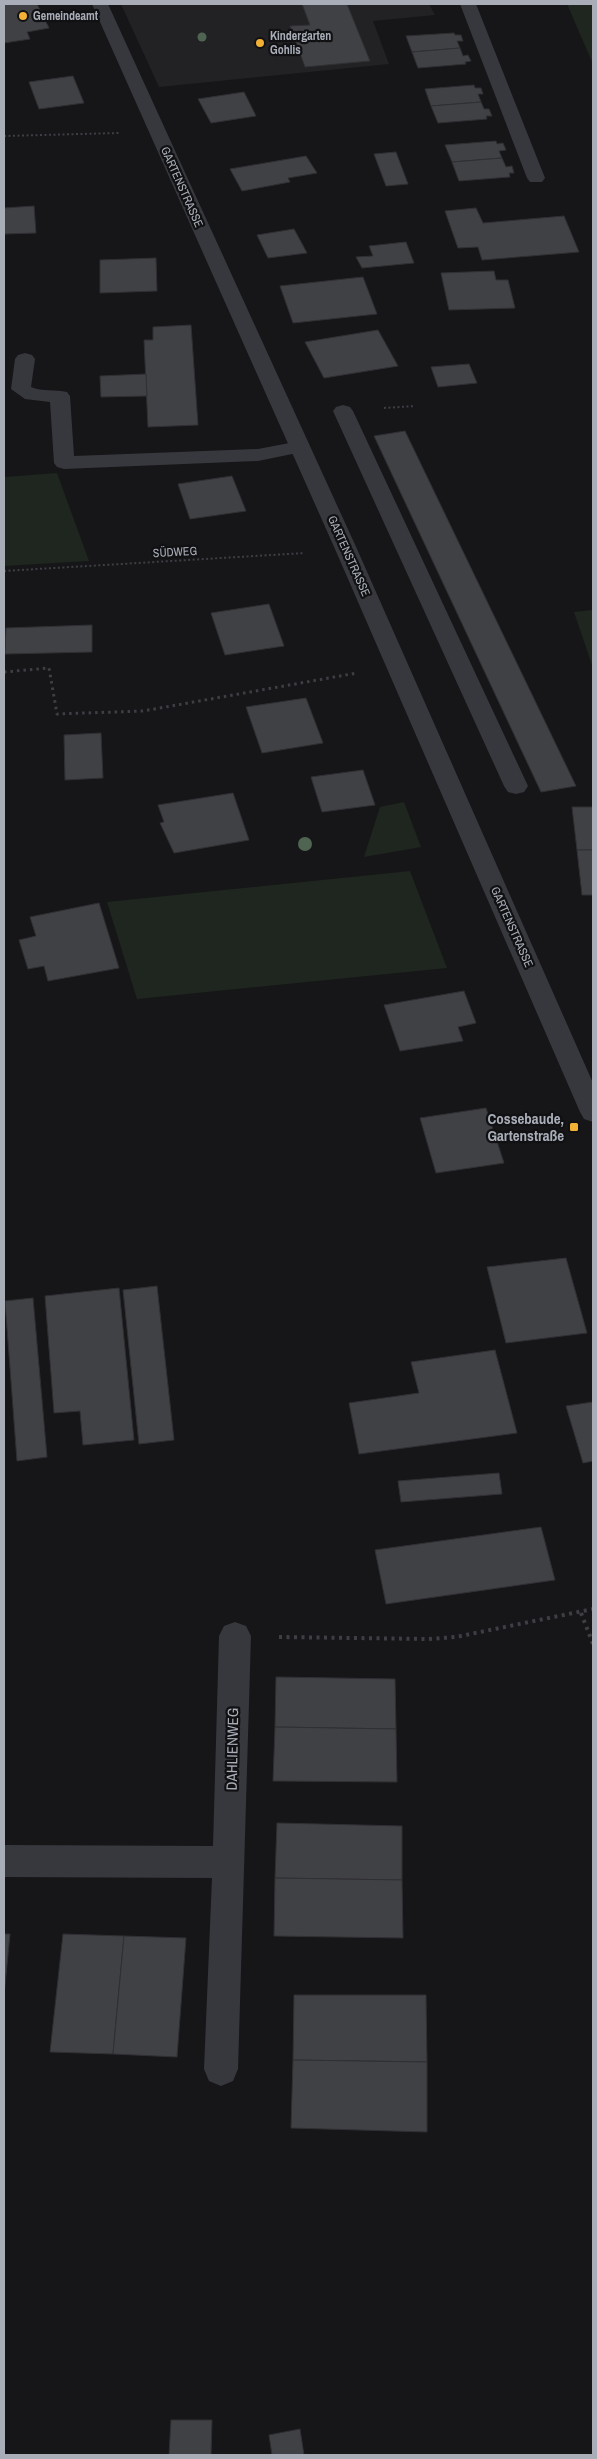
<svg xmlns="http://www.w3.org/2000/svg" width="597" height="2459" font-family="'Archivo Narrow',sans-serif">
<rect width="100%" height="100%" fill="#161618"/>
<polygon fill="#222225" points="121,4 429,4 435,15 373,21 389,64 159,87"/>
<g fill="#1e261f">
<polygon points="567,4 593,4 593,64"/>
<polygon points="57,473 89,561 4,566 4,477"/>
<polygon points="593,610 593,668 574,612"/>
<polygon points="404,802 421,847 364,857 380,807"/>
<polygon points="410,871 447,968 137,999 107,902"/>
</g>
<g fill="#404145" stroke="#303034">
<polygon points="4,4 37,4 49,28 27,32 30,39 4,43"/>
<polygon points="302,4 347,4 370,61 305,67 290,26 310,25"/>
<polygon points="454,33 455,35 461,35 463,41 457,41 460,48 412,52 406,36"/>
<polygon points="460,48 463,56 468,55 471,61 465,62 466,64 418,68 412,52"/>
<polygon points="73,76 84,103 39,109 29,82"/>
<polygon points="474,85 475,88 481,88 483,94 478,94 481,102 431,106 425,89"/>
<polygon points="244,92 256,116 211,123 198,99"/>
<polygon points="481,102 484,109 489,109 492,116 486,116 487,119 438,123 431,106"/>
<polygon points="496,141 497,144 503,143 506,150 499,151 502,158 452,162 445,145"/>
<polygon points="396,152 408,184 386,186 374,154"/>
<polygon points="306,156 317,173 288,178 290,182 242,191 230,169"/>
<polygon points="502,158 506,167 512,166 514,173 509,173 510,177 459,181 452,162"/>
<polygon points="34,206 36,233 4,234 4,208"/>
<polygon points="476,208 483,223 564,216 579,252 482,260 478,247 458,248 445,211"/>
<polygon points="294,229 307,253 268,258 257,235"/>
<polygon points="406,242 414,263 362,268 356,257 373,256 369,246"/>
<polygon points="156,258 157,291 100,293 100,260"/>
<polygon points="494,271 496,280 508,280 515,308 449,310 441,273"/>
<polygon points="363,277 377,314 293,323 280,286"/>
<polygon points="191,325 198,425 148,427 144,340 153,340 153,327"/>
<polygon points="378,330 398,366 324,378 305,342"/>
<polygon points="469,364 477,383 438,387 431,367"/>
<polygon points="146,374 147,396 101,397 100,376"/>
<polygon points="405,431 576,786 541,792 374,436"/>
<polygon points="232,476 246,511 190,519 178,484"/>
<polygon points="269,604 284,646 225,655 211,613"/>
<polygon points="92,625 92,652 5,654 6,628"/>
<polygon points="306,698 323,743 262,753 246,707"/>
<polygon points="101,733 103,778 65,780 64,735"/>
<polygon points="363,770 375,805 322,812 311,777"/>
<polygon points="233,793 249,840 174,853 160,823 164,822 158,805"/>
<polygon points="572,807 593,807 593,850 577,850"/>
<polygon points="577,850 593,850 593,895 582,895"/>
<polygon points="99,903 119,968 48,981 44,966 28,969 19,940 36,936 30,917"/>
<polygon points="464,991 476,1023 458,1027 463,1041 400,1051 384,1005"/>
<polygon points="486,1108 504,1163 436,1173 420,1118"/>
<polygon points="566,1258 587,1333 506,1343 487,1267"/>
<polygon points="157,1286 174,1440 139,1444 123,1290"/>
<polygon points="119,1288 134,1440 83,1445 80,1411 54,1413 45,1296"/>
<polygon points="33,1298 47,1457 17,1461 5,1301"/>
<polygon points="495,1350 517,1433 359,1454 349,1403 419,1393 411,1362"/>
<polygon points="593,1402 593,1461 583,1463 566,1406"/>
<polygon points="499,1473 502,1494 401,1502 398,1481"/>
<polygon points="541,1527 555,1580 386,1604 375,1550"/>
<polygon points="276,1677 395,1679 396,1729 275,1727"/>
<polygon points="275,1727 396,1729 397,1782 273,1781"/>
<polygon points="277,1823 402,1826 402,1880 275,1878"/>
<polygon points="275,1878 402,1880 403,1938 274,1936"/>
<polygon points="4,1934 10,1934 4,1995"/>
<polygon points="63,1934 124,1936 113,2054 50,2052"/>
<polygon points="124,1936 186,1938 177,2057 113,2054"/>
<polygon points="294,1995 426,1995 427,2062 293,2060"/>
<polygon points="293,2060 427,2062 427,2132 291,2128"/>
<polygon points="171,2420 212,2420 211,2455 169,2455"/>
<polygon points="300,2429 304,2455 272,2455 269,2435"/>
</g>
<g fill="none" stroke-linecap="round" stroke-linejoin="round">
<g stroke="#3d3f44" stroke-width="2" stroke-dasharray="2 2.5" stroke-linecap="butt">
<polyline points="4,136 119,133"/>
<polyline points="384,408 415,406"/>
<polyline points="4,571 305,553"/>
</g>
<polyline stroke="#3d3f44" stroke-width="3" stroke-dasharray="2.5 4" stroke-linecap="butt" points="4,672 49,668 57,714 143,711 357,673"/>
<g stroke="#3d3f44" stroke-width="4" stroke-dasharray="3 4.5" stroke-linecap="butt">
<polyline points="581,1613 593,1644"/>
<polyline points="279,1637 428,1639 456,1637 593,1609"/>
</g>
<g fill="#37383d" fill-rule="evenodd">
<polygon points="460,4 476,4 545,178 542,182 530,182 527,178"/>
<path d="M 25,353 L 32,355 L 35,359 L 31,387 C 42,392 56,389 67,392 L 70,396 L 74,456 L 258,449 L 300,441 L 307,443 L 310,447 L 307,451 L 258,461 L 64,469 L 57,467 L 54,463 L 50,402 L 25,399 L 11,389 L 15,359 L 18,355 Z"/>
<polygon points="343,405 350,407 353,411 528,786 524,792 516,794 508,792 504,786 333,411 336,407"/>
</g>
<g fill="#37383d" fill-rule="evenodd">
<polygon points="92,4 108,4 357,549 593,1083 593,1122 584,1119 580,1112 335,549"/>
<polygon points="235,1622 246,1626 251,1636 238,2069 233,2081 221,2086 209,2081 204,2069 212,1878 4,1877 4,1845 213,1846 219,1636 224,1626"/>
</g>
</g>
<g fill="#506452">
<circle cx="202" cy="37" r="4.5"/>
<circle cx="305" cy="844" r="7"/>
</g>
<g fill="#f2b134" stroke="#111113" stroke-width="2">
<circle cx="23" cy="16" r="5"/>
<circle cx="260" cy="43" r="5"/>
<rect x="569" y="1122" width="10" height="10" rx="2.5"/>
</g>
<g text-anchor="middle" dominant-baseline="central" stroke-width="4.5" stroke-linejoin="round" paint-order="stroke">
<g font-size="12" font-weight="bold" fill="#a8adb8" stroke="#111113" text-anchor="start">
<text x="33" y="16">Gemeindeamt</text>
<text x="270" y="36">Kindergarten<tspan x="270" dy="14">Gohlis</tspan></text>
</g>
<g font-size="12" fill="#a8adb8" stroke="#111113">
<text transform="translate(182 187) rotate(66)">GARTENSTRASSE</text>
<text transform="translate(175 552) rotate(-3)">SÜDWEG</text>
<text transform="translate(349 556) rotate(66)">GARTENSTRASSE</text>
<text transform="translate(512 927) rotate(66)">GARTENSTRASSE</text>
</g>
<g font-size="15" font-weight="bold" fill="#a8adb8" stroke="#111113" text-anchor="end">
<text x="564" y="1118">Cossebaude,<tspan x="564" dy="17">Gartenstraße</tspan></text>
</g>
<g font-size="15" fill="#a8adb8" stroke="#111113">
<text transform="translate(232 1749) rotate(-89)">DAHLIENWEG</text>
</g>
</g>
<rect width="597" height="2459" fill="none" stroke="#a8adb8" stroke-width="10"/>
</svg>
